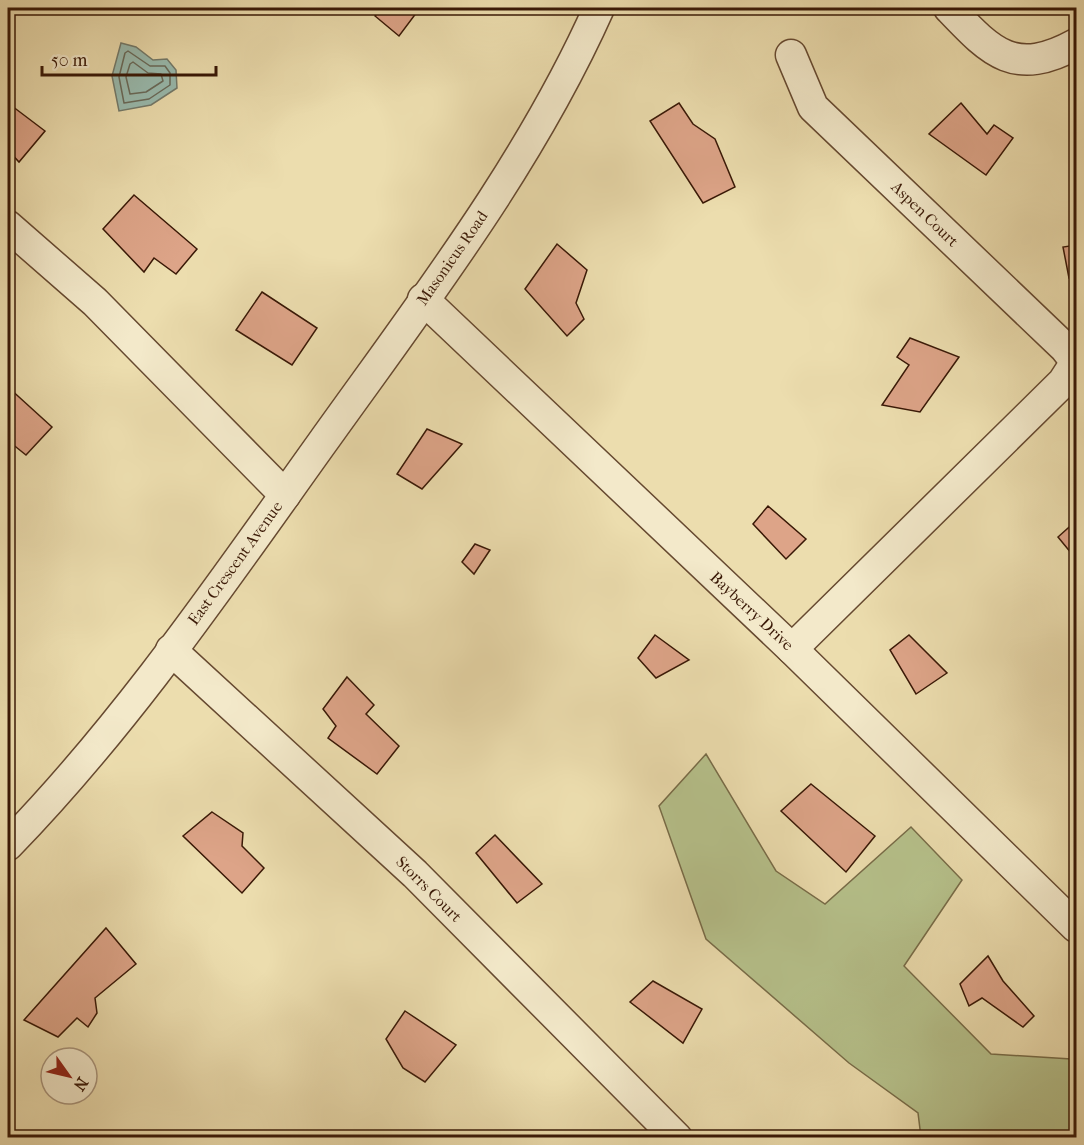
<svg xmlns="http://www.w3.org/2000/svg" width="1084" height="1145" font-family="'IM FELL French Canon',serif">
<rect width="100%" height="100%" fill="#ecddae"/>
<filter id="stains"><feTurbulence type="fractalNoise" baseFrequency=".00333" numOctaves="4"/><feColorMatrix values="0 0 0 0 .2 0 0 0 0 .09 0 0 0 0 .02 0 0 0 .5 -.17"/></filter>
<radialGradient id="worn" r=".72"><stop offset=".6" stop-color="#630" stop-opacity="0"/><stop offset="1" stop-color="#630" stop-opacity=".3"/></radialGradient>
<polygon fill="#b6c18b" stroke="#786c48" stroke-width="1.5" points="706,754 776,871 825,904 911,827 962,880 904,966 991,1054 1071,1059 1076,1071 1076,1137 921,1137 918,1113 849,1063 706,939 659,806"/>
<polygon fill="#99bbaf" stroke="#737a6b" stroke-width="1.5" points="121,43 136,47 153,60 167,59 176,70 177,88 151,105 119,111 112,76"/>
<g fill="none" stroke-linecap="round" stroke-linejoin="round">
<g stroke="#696a5a" stroke-width="1.5">
<polygon points="128,51 150,66 165,66 170,73 170,85 149,99 124,103 119,77 125,53"/>
<polygon points="133,62 148,73 161,74 163,81 146,92 130,94 126,77 130,64"/>
</g>
</g>
<g fill="#dda488" stroke="#391806" stroke-width="1.5">
<polygon points="381,8 420,8 399,36 375,16"/>
<polygon points="8,103 45,131 19,162 8,150"/>
<polygon points="679,103 693,124 715,139 735,187 703,203 650,121"/>
<polygon points="961,103 987,134 994,125 1013,138 986,175 929,134"/>
<polygon points="134,195 197,249 176,274 154,258 144,272 103,229"/>
<polygon points="557,244 587,270 576,303 584,319 567,336 525,289"/>
<polygon points="1076,245 1076,279 1069,278 1063,247"/>
<polygon points="262,292 317,328 292,365 236,330"/>
<polygon points="910,338 959,357 920,412 882,405 909,365 897,357"/>
<polygon points="8,387 52,427 26,455 11,443 8,448"/>
<polygon points="427,429 462,444 422,489 397,474"/>
<polygon points="768,506 806,539 786,559 753,524"/>
<polygon points="1076,521 1076,559 1058,537"/>
<polygon points="475,544 490,550 474,574 462,562"/>
<polygon points="655,635 689,660 656,678 638,658"/>
<polygon points="909,635 947,673 916,694 890,650"/>
<polygon points="347,677 374,705 366,714 399,746 377,774 328,738 336,726 323,709"/>
<polygon points="811,784 875,836 846,872 781,811"/>
<polygon points="212,812 243,833 242,846 264,868 242,893 183,836"/>
<polygon points="495,835 542,884 517,903 476,853"/>
<polygon points="106,928 136,964 95,998 97,1013 88,1027 77,1018 58,1037 24,1020"/>
<polygon points="988,956 1003,981 1034,1016 1023,1027 982,998 969,1006 960,984"/>
<polygon points="653,981 702,1009 683,1043 630,1002"/>
<polygon points="405,1011 456,1045 425,1082 403,1068 386,1039"/>
</g>
<g fill="none" stroke-linecap="round" stroke-linejoin="round">
<defs>
<g id="minor">
<path d="M 949,8 C 991,52 1014,78 1076,44"/>
<polyline points="791,55 813,107 1065,348 1076,362"/>
<polyline points="8,226 95,302 285,495"/>
<polyline points="423,299 792,649 1076,927"/>
<polyline points="792,649 1063,382 1076,362"/>
<polyline points="171,650 415,874 677,1138"/>
<path d="M 8,845 C 126,724 224,580 322,443 C 422,303 529,165 599,8"/>
</g>
</defs>
<use href="#minor" stroke="#664930" stroke-width="33"/>
<use href="#minor" stroke="#f3e9ca" stroke-width="30"/>
</g>
<g text-anchor="middle" dominant-baseline="central" stroke-width="6" stroke-linejoin="round" paint-order="stroke">
<g font-size="16" fill="#391806" stroke="#f3e9ca">
<text transform="translate(925 214) rotate(44)">Aspen Court</text>
<text transform="translate(452 258) rotate(-55)">Masonicus Road</text>
<text transform="translate(235 563) rotate(-54)">East Crescent Avenue</text>
<text transform="translate(752 611) rotate(43)">Bayberry Drive</text>
<text transform="translate(429 889) rotate(45)">Storrs Court</text>
</g>
</g>
<rect width="1084" height="1145" fill="none" stroke="#ecddae" stroke-width="30"/>
<rect x="9" y="9" width="1066" height="1127" fill="none" stroke="#391806" stroke-width="3"/>
<rect x="15" y="15" width="1054" height="1115" fill="none" stroke="#391806" stroke-width="1.5"/>
<g transform="translate(69 1076) rotate(124)"><circle r="28" fill="#f3e9ca" stroke="#a9957c" stroke-width="1.5"/>
<path d="M0-4.5L10 22L0 15L-10 22Z" fill="#8f2418"/>
<text y="-9" font-size="16" font-weight="bold" text-anchor="middle" fill="#391806">N</text>
</g>
<path d="M42 66v9h174v-9" fill="none" stroke="#391806" stroke-width="3"/>
<text x="51" y="66" font-size="18" fill="#391806" stroke="#f3e9ca" stroke-width="4.5" paint-order="stroke">50 m</text>
<rect width="100%" height="100%" filter="url(#stains)"/>
<rect width="100%" height="100%" fill="url(#worn)"/>
</svg>
